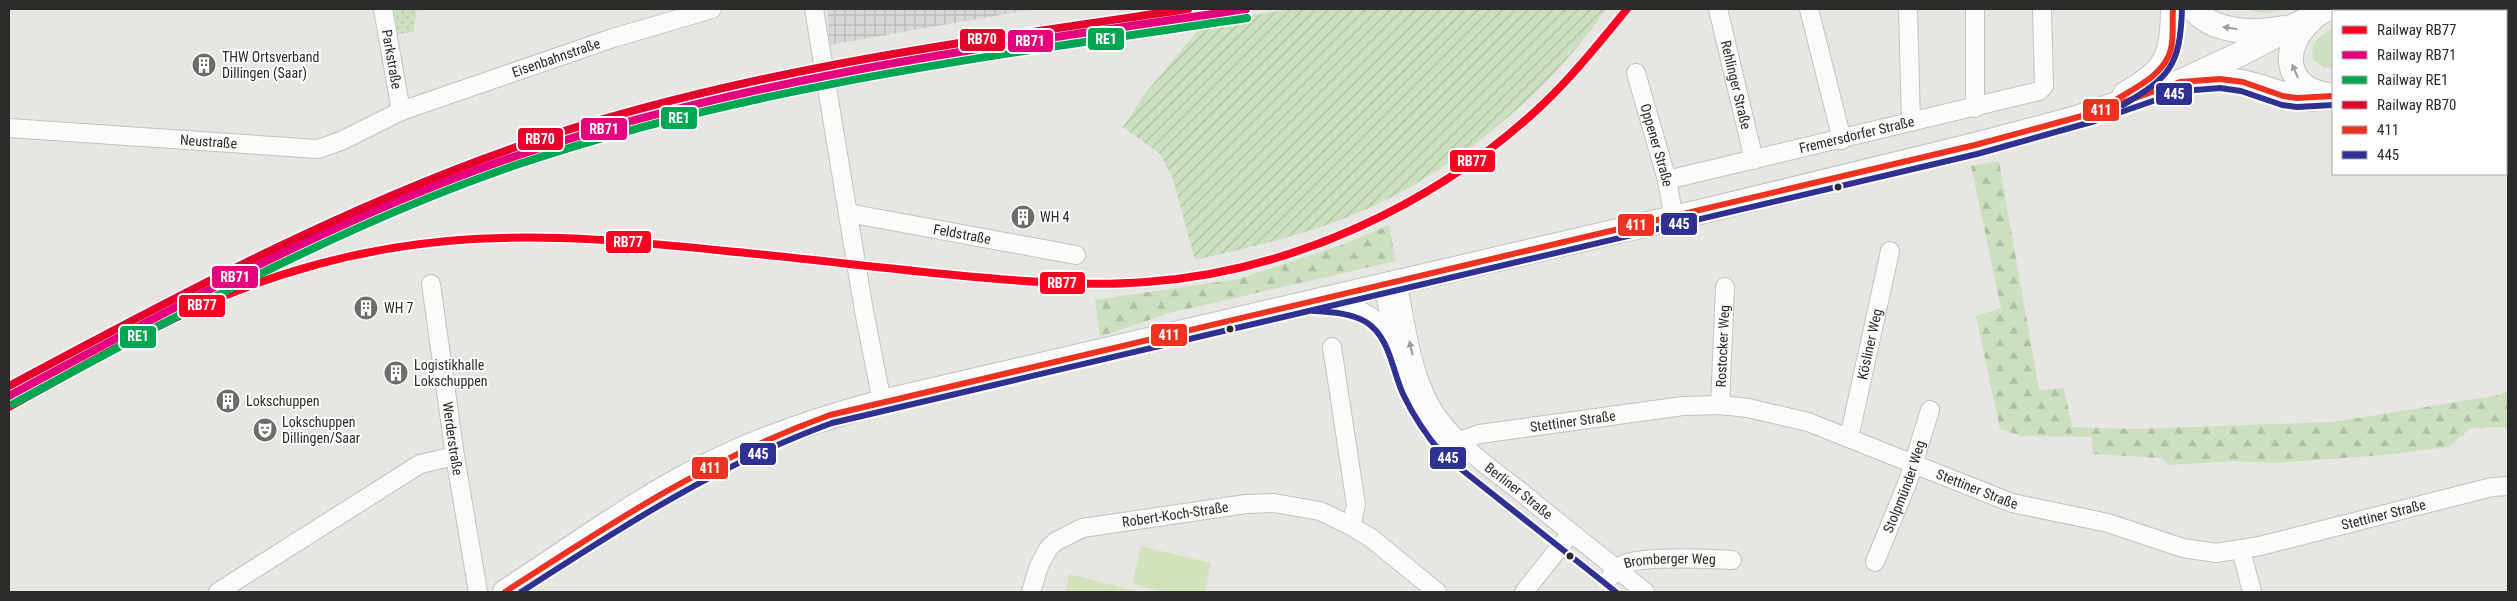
<svg xmlns="http://www.w3.org/2000/svg" width="2517" height="601" font-family="'Roboto Condensed',sans-serif">
<defs>
<pattern id="industrial-grid" width="8" height="8" patternUnits="userSpaceOnUse" patternTransform="scale(1.25)"><rect width="8" height="8" fill="#d9d7d9"/><path d="M0 4h8M4 0v8" fill="none" stroke="#bab9ba"/></pattern>
<pattern id="forest-firs" width="22" height="20" patternUnits="userSpaceOnUse" patternTransform="scale(1.25)"><rect width="22" height="20" fill="#cae0be"/><path d="M5 1l3.5 6h-7zM16 11l3.5 6h-7z" fill="#aec0a3"/></pattern>
<pattern id="park-dots" width="8" height="8" patternUnits="userSpaceOnUse" patternTransform="scale(1.25)"><rect width="8" height="8" fill="#cae0be"/><path d="M2 2h.1M6 6h.1" fill="none" stroke="#aec0a3" stroke-width="1.8" stroke-linecap="round"/></pattern>
<pattern id="garden-furrows" width="10" height="10" patternUnits="userSpaceOnUse" patternTransform="scale(1.25)"><rect width="10" height="10" fill="#cae0be"/><path d="M-1 1l2-2M0 10L10 0M9 11l2-2" fill="none" stroke="#aec0a3"/></pattern>
</defs>
<rect width="100%" height="100%" fill="#e8e6e2"/>
<polygon fill="url(#industrial-grid)" points="828,9 1033,9 829,45"/>
<g fill="#cae0be">
<path d="M 2249,9 L 2281,9 C 2270,14 2260,14 2249,9 Z"/>
<polygon points="2361,9 2481,9 2475,11 2357,11"/>
<path d="M 2333,28 L 2333,67 L 2325,68 L 2314,61 C 2308,43 2319,37 2333,28 Z"/>
</g>
<g fill="url(#forest-firs)">
<polygon points="1999,161 2039,390 2064,388 2072,427 2133,429 2333,422 2500,395 2508,390 2508,429 2503,427 2471,428 2449,447 2384,455 2277,463 2233,461 2169,465 2162,458 2092,454 2092,437 2022,436 2000,429 1976,316 2001,308 1971,166"/>
<polygon points="1389,225 1396,261 1169,313 1100,337 1095,300 1238,279 1342,245"/>
</g>
<polygon fill="url(#park-dots)" points="393,9 417,9 413,32 398,34"/>
<path fill="url(#garden-furrows)" d="M 1290,9 L 1606,9 C 1553,87 1465,162 1380,203 C 1322,231 1258,246 1195,260 L 1172,176 L 1160,154 L 1123,127 L 1144,95 L 1204,23 Z"/>
<g fill="#d3e4bd">
<polygon points="1141,546 1211,563 1205,592 1164,592 1132,584"/>
<polygon points="1069,574 1137,591 1136,592 1065,592"/>
</g>
<g fill="none" stroke-linecap="round" stroke-linejoin="round">
<defs>
<g id="street">
<path id="s1" d="M 383,9 L 401,111"/>
<polyline points="814,9 864,311 882,402"/>
<path id="s2" d="M 1718,9 L 1754,160"/>
<polyline points="1809,9 1842,140"/>
<polyline points="1908,9 1911,122"/>
<polyline points="1975,9 1975,108"/>
<path id="s3" d="M 1636,73 L 1667,180 L 1674,218"/>
<path id="s4" d="M 9,128 L 318,149 L 341,141 L 401,111 L 613,38 L 712,9"/>
<path id="s5" d="M 1667,180 L 2039,91 L 2044,86 L 2042,9"/>
<path id="s6" d="M 848,213 L 1076,255"/>
<path id="s7" d="M 1397,282 C 1406,323 1410,366 1429,403 C 1449,440 1489,467 1521,492 C 1562,526 1604,558 1645,592"/>
<path id="s8" d="M 431,284 L 455,456 L 478,592"/>
<path d="M 1384,285 C 1393,344 1408,416 1458,455"/>
<path d="M 1323,303 C 1355,307 1373,311 1392,339"/>
<polyline points="1332,347 1356,505 1351,526"/>
<path id="s9" d="M 1720,405 L 1725,287"/>
<path id="s10" d="M 1849,438 L 1890,251"/>
<path id="s11" d="M 1449,448 L 1459,441 L 1480,434 L 1683,406 L 1720,405 L 1748,408 L 1808,422 L 2012,503 L 2108,523 L 2183,548 L 2216,553 L 2260,546 L 2492,487 L 2508,486"/>
<polyline points="2241,550 2252,592"/>
<path id="s12" d="M 1875,562 L 1908,481 L 1930,410"/>
<path id="s13" d="M 1611,576 C 1614,572 1618,567 1622,565 C 1640,555 1710,559 1732,560"/>
<polyline points="218,592 420,464 455,456"/>
<path id="s14" d="M 1031,592 L 1039,566 L 1048,549 L 1055,542 L 1082,528 L 1246,504 L 1274,503 L 1320,511 L 1351,526 L 1371,538 L 1437,592"/>
<polyline points="1524,592 1571,533"/>
</g>
<g id="secondary">
<path d="M 2194,9 C 2212,33 2257,34 2284,28"/>
<path d="M 2311,20 C 2280,47 2284,89 2329,95"/>
<polyline points="2506,22 2508,22"/>
<path d="M 2192,81 C 2208,79 2226,79 2242,82 C 2276,89 2296,105 2333,96"/>
<path d="M 2125,94 C 2168,69 2172,57 2173,9"/>
<path d="M 505,592 C 572,549 637,500 708,465 C 764,437 822,418 882,402 L 1704,211 L 1975,145 L 2073,119 L 2180,82 L 2238,55 L 2327,9"/>
</g>
</defs>
<use href="#street" stroke="#c2c2c1" stroke-width="20"/>
<use href="#secondary" stroke="#c2c2c1" stroke-width="26"/>
<use href="#street" stroke="#fcfbfb" stroke-width="18"/>
<use href="#secondary" stroke="#fcfbfb" stroke-width="24"/>
<defs>
<g id="bus-1">
<path d="M 2117,99 C 2137,87 2165,74 2171,49 C 2174,36 2172,22 2173,9"/>
<path d="M 505,592 C 613,522 708,459 830,415 L 1975,145 L 2093,113 L 2180,82 L 2220,79 L 2243,82 L 2283,96 L 2297,98 L 2333,96"/>
</g>
<g id="bus-2">
<path d="M 2123,105 C 2170,77 2180,66 2182,9"/>
<path d="M 1314,311 C 1331,312 1351,313 1366,322 C 1391,338 1392,372 1404,396 C 1414,417 1427,436 1442,454 L 1616,592"/>
<path d="M 521,592 C 623,526 717,465 832,423 L 1977,154 L 2095,121 L 2182,91 L 2220,88 L 2241,91 L 2282,105 L 2297,107 L 2333,105"/>
</g>
</defs>
<use href="#bus-1" stroke="#fff" stroke-width="10"/>
<use href="#bus-2" stroke="#fff" stroke-width="10"/>
<use href="#bus-1" stroke="#ef3120" stroke-width="6"/>
<use href="#bus-2" stroke="#2e3192" stroke-width="6"/>
<defs>
<path id="rail-1" d="M 9,407 C 78,369 146,329 219,298 C 291,268 370,248 448,241 C 544,232 640,242 736,252 C 809,259 881,268 954,275 C 1018,281 1082,287 1146,282 C 1290,272 1435,205 1540,107 C 1572,77 1599,43 1627,9"/>
<path id="rail-2" d="M 9,396 C 176,306 345,213 525,153 C 759,75 1004,45 1246,9"/>
<path id="rail-3" d="M 13,404 C 180,314 348,221 528,161 C 761,84 1006,54 1247,18"/>
<path id="rail-4" d="M 9,386 C 175,297 341,208 519,146 C 735,71 964,42 1188,9"/>
</defs>
<use href="#rail-1" stroke="#fff" stroke-width="11"/>
<use href="#rail-2" stroke="#fff" stroke-width="11"/>
<use href="#rail-3" stroke="#fff" stroke-width="11"/>
<use href="#rail-4" stroke="#fff" stroke-width="11"/>
<use href="#rail-1" stroke="#ff0023" stroke-width="8"/>
<use href="#rail-2" stroke="#e5007d" stroke-width="8"/>
<use href="#rail-3" stroke="#00a651" stroke-width="8"/>
<use href="#rail-4" stroke="#e4002b" stroke-width="8"/>
</g>
<defs><path id="oneway-solid" d="M-6-.8H1V-3.2L6.5 0L1 3.2V.8H-6Z" transform="scale(1.25)"/></defs>
<g fill="#9e9d9d">
<use href="#oneway-solid" transform="translate(2230 28) rotate(-171)"/>
<use href="#oneway-solid" transform="translate(2295 71) rotate(-113)"/>
<use href="#oneway-solid" transform="translate(1411 348) rotate(-103)"/>
</g>
<defs>
<symbol id="building-disc" viewBox="-11 -11 22 22"><circle r="9.5" fill="#6d6c6b" stroke="#fff"/><path d="M-4-6H4V6H1V3H-1V6H-4ZM-2.5-4.3h1.7v1.8h-1.7ZM.8-4.3h1.7v1.8H.8ZM-2.5-1h1.7V.8h-1.7ZM.8-1h1.7V.8H.8Z" fill="#fff"/></symbol>
<symbol id="theatre-disc" viewBox="-11 -11 22 22"><circle r="9.5" fill="#6d6c6b" stroke="#fff"/><path d="M-5-5.5Q0-4 5-5.5V0Q5 5 0 6Q-5 5-5 0ZM-3.3-2.5H-1v1.5H-3.3ZM1-2.5H3.3v1.5H1ZM-2.8 1Q0 5.5 2.8 1Z" fill="#fff"/></symbol>
</defs>
<g fill-rule="evenodd">
<use href="#building-disc" x="190" y="51" width="28" height="28"/>
<use href="#building-disc" x="1009" y="203" width="28" height="28"/>
<use href="#building-disc" x="352" y="294" width="28" height="28"/>
<use href="#building-disc" x="382" y="359" width="28" height="28"/>
<use href="#building-disc" x="214" y="387" width="28" height="28"/>
<use href="#theatre-disc" x="251" y="416" width="28" height="28"/>
</g>
<g fill="#2b2b2b" stroke="#fff" stroke-width="2">
<circle cx="1838" cy="187" r="4.5"/>
<circle cx="1230" cy="329" r="4.5"/>
<circle cx="1570" cy="556" r="4.5"/>
</g>
<g text-anchor="middle" dominant-baseline="central" stroke-width="4" stroke-linejoin="round" paint-order="stroke">
<g font-size="14" fill="#2b2b2b" stroke="#fff" text-anchor="start">
<text x="222" y="57">THW Ortsverband<tspan x="222" dy="16">Dillingen (Saar)</tspan></text>
<text x="1040" y="217">WH 4</text>
<text x="384" y="308">WH 7</text>
<text x="414" y="365">Logistikhalle<tspan x="414" dy="16">Lokschuppen</tspan></text>
<text x="246" y="401">Lokschuppen</text>
<text x="282" y="422">Lokschuppen<tspan x="282" dy="16">Dillingen/Saar</tspan></text>
</g>
<g font-size="14" fill="#2b2b2b" stroke="#fff">
<text stroke="none"><textPath href="#s4" startOffset="565">Eisenbahnstraße</textPath></text>
<text stroke="none"><textPath href="#s1" startOffset="51">Parkstraße</textPath></text>
<text stroke="none"><textPath href="#s2" startOffset="78">Rehlinger Straße</textPath></text>
<text stroke="none"><textPath href="#s5" startOffset="195">Fremersdorfer Straße</textPath></text>
<text stroke="none"><textPath href="#s4" startOffset="200">Neustraße</textPath></text>
<text stroke="none"><textPath href="#s3" startOffset="75">Oppener Straße</textPath></text>
<text stroke="none"><textPath href="#s6" startOffset="116">Feldstraße</textPath></text>
<text stroke="none"><textPath href="#s10" startOffset="96">Kösliner Weg</textPath></text>
<text stroke="none"><textPath href="#s9" startOffset="59">Rostocker Weg</textPath></text>
<text stroke="none"><textPath href="#s11" startOffset="128">Stettiner Straße</textPath></text>
<text stroke="none"><textPath href="#s8" startOffset="156">Werderstraße</textPath></text>
<text stroke="none"><textPath href="#s12" startOffset="81">Stolpmünder Weg</textPath></text>
<text stroke="none"><textPath href="#s11" startOffset="548">Stettiner Straße</textPath></text>
<text stroke="none"><textPath href="#s7" startOffset="252">Berliner Straße</textPath></text>
<text stroke="none"><textPath href="#s14" startOffset="181">Robert-Koch-Straße</textPath></text>
<text stroke="none"><textPath href="#s11" startOffset="968">Stettiner Straße</textPath></text>
<text stroke="none"><textPath href="#s13" startOffset="64">Bromberger Weg</textPath></text>
</g>
</g>
<g stroke="#fff" stroke-width="2">
<rect x="1087" y="27" width="38" height="24" rx="5" fill="#00a651"/>
<rect x="959" y="28" width="47" height="24" rx="5" fill="#e4002b"/>
<rect x="1007" y="29" width="47" height="24" rx="5" fill="#e5007d"/>
<rect x="2155" y="82" width="38" height="24" rx="5" fill="#2e3192"/>
<rect x="2082" y="98" width="38" height="24" rx="5" fill="#ef3120"/>
<rect x="660" y="106" width="38" height="24" rx="5" fill="#00a651"/>
<rect x="580" y="117" width="48" height="24" rx="5" fill="#e5007d"/>
<rect x="517" y="127" width="47" height="24" rx="5" fill="#e4002b"/>
<rect x="1449" y="149" width="47" height="24" rx="5" fill="#ff0023"/>
<rect x="1660" y="212" width="38" height="24" rx="5" fill="#2e3192"/>
<rect x="1617" y="213" width="38" height="24" rx="5" fill="#ef3120"/>
<rect x="605" y="230" width="47" height="24" rx="5" fill="#ff0023"/>
<rect x="211" y="265" width="48" height="24" rx="5" fill="#e5007d"/>
<rect x="1039" y="271" width="47" height="24" rx="5" fill="#ff0023"/>
<rect x="178" y="294" width="48" height="24" rx="5" fill="#ff0023"/>
<rect x="1150" y="323" width="38" height="24" rx="5" fill="#ef3120"/>
<rect x="119" y="325" width="38" height="24" rx="5" fill="#00a651"/>
<rect x="739" y="442" width="38" height="24" rx="5" fill="#2e3192"/>
<rect x="1429" y="446" width="38" height="24" rx="5" fill="#2e3192"/>
<rect x="691" y="456" width="38" height="24" rx="5" fill="#ef3120"/>
</g>
<g font-size="14" text-anchor="middle" font-weight="bold" fill="#fff">
<text x="1106" y="44">RE1</text>
<text x="982" y="44">RB70</text>
<text x="1030" y="46">RB71</text>
<text x="2174" y="99">445</text>
<text x="2101" y="115">411</text>
<text x="679" y="123">RE1</text>
<text x="604" y="134">RB71</text>
<text x="540" y="144">RB70</text>
<text x="1472" y="166">RB77</text>
<text x="1679" y="229">445</text>
<text x="1636" y="230">411</text>
<text x="628" y="247">RB77</text>
<text x="235" y="282">RB71</text>
<text x="1062" y="288">RB77</text>
<text x="202" y="310">RB77</text>
<text x="1169" y="340">411</text>
<text x="138" y="341">RE1</text>
<text x="758" y="459">445</text>
<text x="1448" y="463">445</text>
<text x="710" y="473">411</text>
</g>
<rect width="2517" height="601" fill="none" stroke="#2b2b2b" stroke-width="20"/>
<rect x="2332" y="10" width="175" height="165" fill="#ffffff" stroke="#aaaaaa"/>
<rect x="2342" y="26" width="25" height="8" fill="#ff0023" stroke="#aaaaaa"/>
<text x="2377" y="35" font-size="15" fill="#2b2b2b">Railway RB77</text>
<rect x="2342" y="51" width="25" height="8" fill="#e5007d" stroke="#aaaaaa"/>
<text x="2377" y="60" font-size="15" fill="#2b2b2b">Railway RB71</text>
<rect x="2342" y="76" width="25" height="8" fill="#00a651" stroke="#aaaaaa"/>
<text x="2377" y="85" font-size="15" fill="#2b2b2b">Railway RE1</text>
<rect x="2342" y="101" width="25" height="8" fill="#e4002b" stroke="#aaaaaa"/>
<text x="2377" y="110" font-size="15" fill="#2b2b2b">Railway RB70</text>
<rect x="2342" y="126" width="25" height="8" fill="#ef3120" stroke="#aaaaaa"/>
<text x="2377" y="135" font-size="15" fill="#2b2b2b">411</text>
<rect x="2342" y="151" width="25" height="8" fill="#2e3192" stroke="#aaaaaa"/>
<text x="2377" y="160" font-size="15" fill="#2b2b2b">445</text>
</svg>
